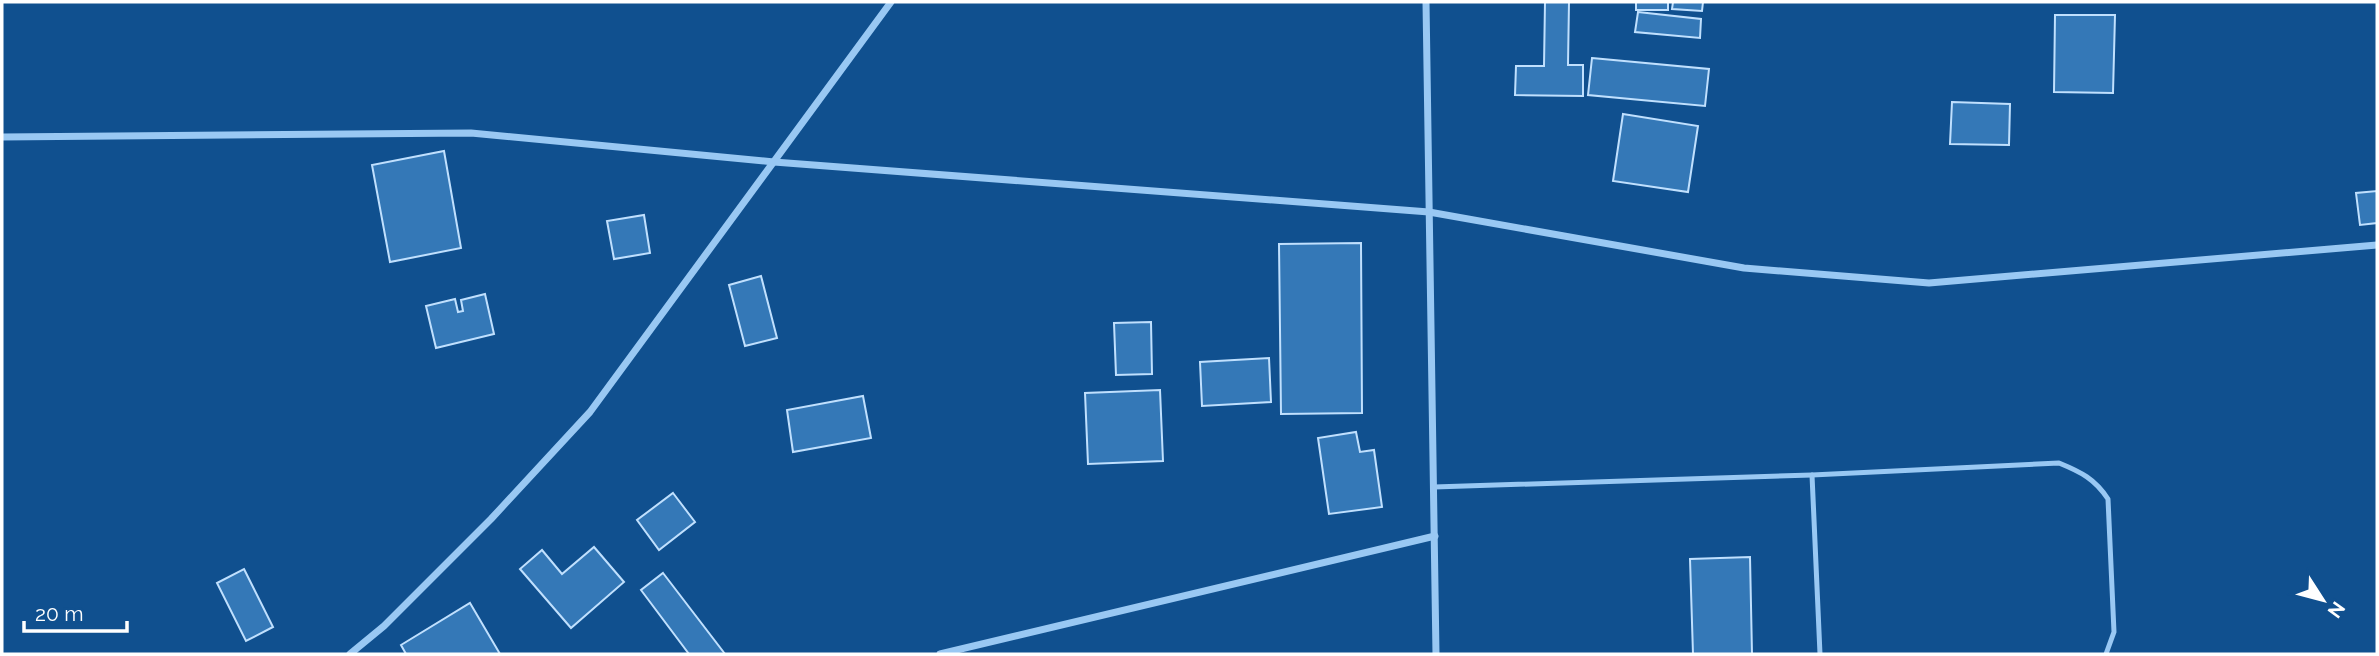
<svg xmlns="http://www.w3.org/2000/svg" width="2379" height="656" font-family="Raleway,sans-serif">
<rect width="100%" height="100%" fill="#10508f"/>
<g fill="#3478b7" stroke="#c0e0fe" stroke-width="2">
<polygon points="1545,2 1569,2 1568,65 1583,65 1583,96 1515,95 1516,66 1544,66"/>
<rect x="1636" y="2" width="32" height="8"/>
<polygon points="1673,2 1703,2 1702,11 1672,9"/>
<polygon points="1638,12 1701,19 1700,38 1635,32"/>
<polygon points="2055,15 2115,15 2113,93 2054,92"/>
<polygon points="1592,58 1709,69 1705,106 1588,95"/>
<polygon points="1952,102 2010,104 2009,145 1950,144"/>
<polygon points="1623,114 1698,126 1688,192 1613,181"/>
<polygon points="444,151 461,248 390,262 372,165"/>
<polygon points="2377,191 2377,223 2360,225 2356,193"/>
<polygon points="644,215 650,253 614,259 607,221"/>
<polygon points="1361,243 1362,413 1281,414 1279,244"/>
<polygon points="761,276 777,338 745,346 729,285"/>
<polygon points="485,294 494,334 436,348 426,306 455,299 458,312 463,311 461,300"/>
<polygon points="1151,322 1152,374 1116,375 1114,323"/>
<polygon points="1269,358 1271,402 1202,406 1200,362"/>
<polygon points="1160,390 1163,461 1088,464 1085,393"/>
<polygon points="863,396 871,438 793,452 787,410"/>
<polygon points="1356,432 1360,452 1374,450 1382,507 1329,514 1318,438"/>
<polygon points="673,493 695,522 659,550 637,520"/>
<polygon points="594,547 624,582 571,628 520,569 542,550 562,574"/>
<polygon points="1750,557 1752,654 1693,654 1690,559"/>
<polygon points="244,569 273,627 246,641 217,583"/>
<polygon points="663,573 725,654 689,654 641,590"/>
<polygon points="470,603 500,654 406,654 401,645"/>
</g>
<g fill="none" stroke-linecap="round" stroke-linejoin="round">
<g stroke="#99c8f3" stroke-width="5">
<polyline points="1812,475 1820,654"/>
<path d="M 1434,487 L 1812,475 L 2059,463 C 2081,472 2095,479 2108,499 L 2114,632 L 2106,654"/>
</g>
<g stroke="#99c8f3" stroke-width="7">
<polyline points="1426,2 1436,654"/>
<polyline points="2,137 471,133 774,162 1429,212 1744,268 1929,283 2377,245"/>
<polyline points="350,654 384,626 491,519 590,412 891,2"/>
<polyline points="940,654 1435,536"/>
</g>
</g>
<rect width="2379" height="656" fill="none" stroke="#ffffff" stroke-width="7"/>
<g transform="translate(2323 600) rotate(126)" stroke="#10508f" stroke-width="5" paint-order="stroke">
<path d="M0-5L12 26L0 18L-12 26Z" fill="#ffffff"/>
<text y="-10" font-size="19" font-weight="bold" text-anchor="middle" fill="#ffffff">N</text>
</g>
<path d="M24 621v10h103v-10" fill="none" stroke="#ffffff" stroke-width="3.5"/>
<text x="35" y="621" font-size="21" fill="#ffffff" stroke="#10508f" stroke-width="5" paint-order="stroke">20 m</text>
</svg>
